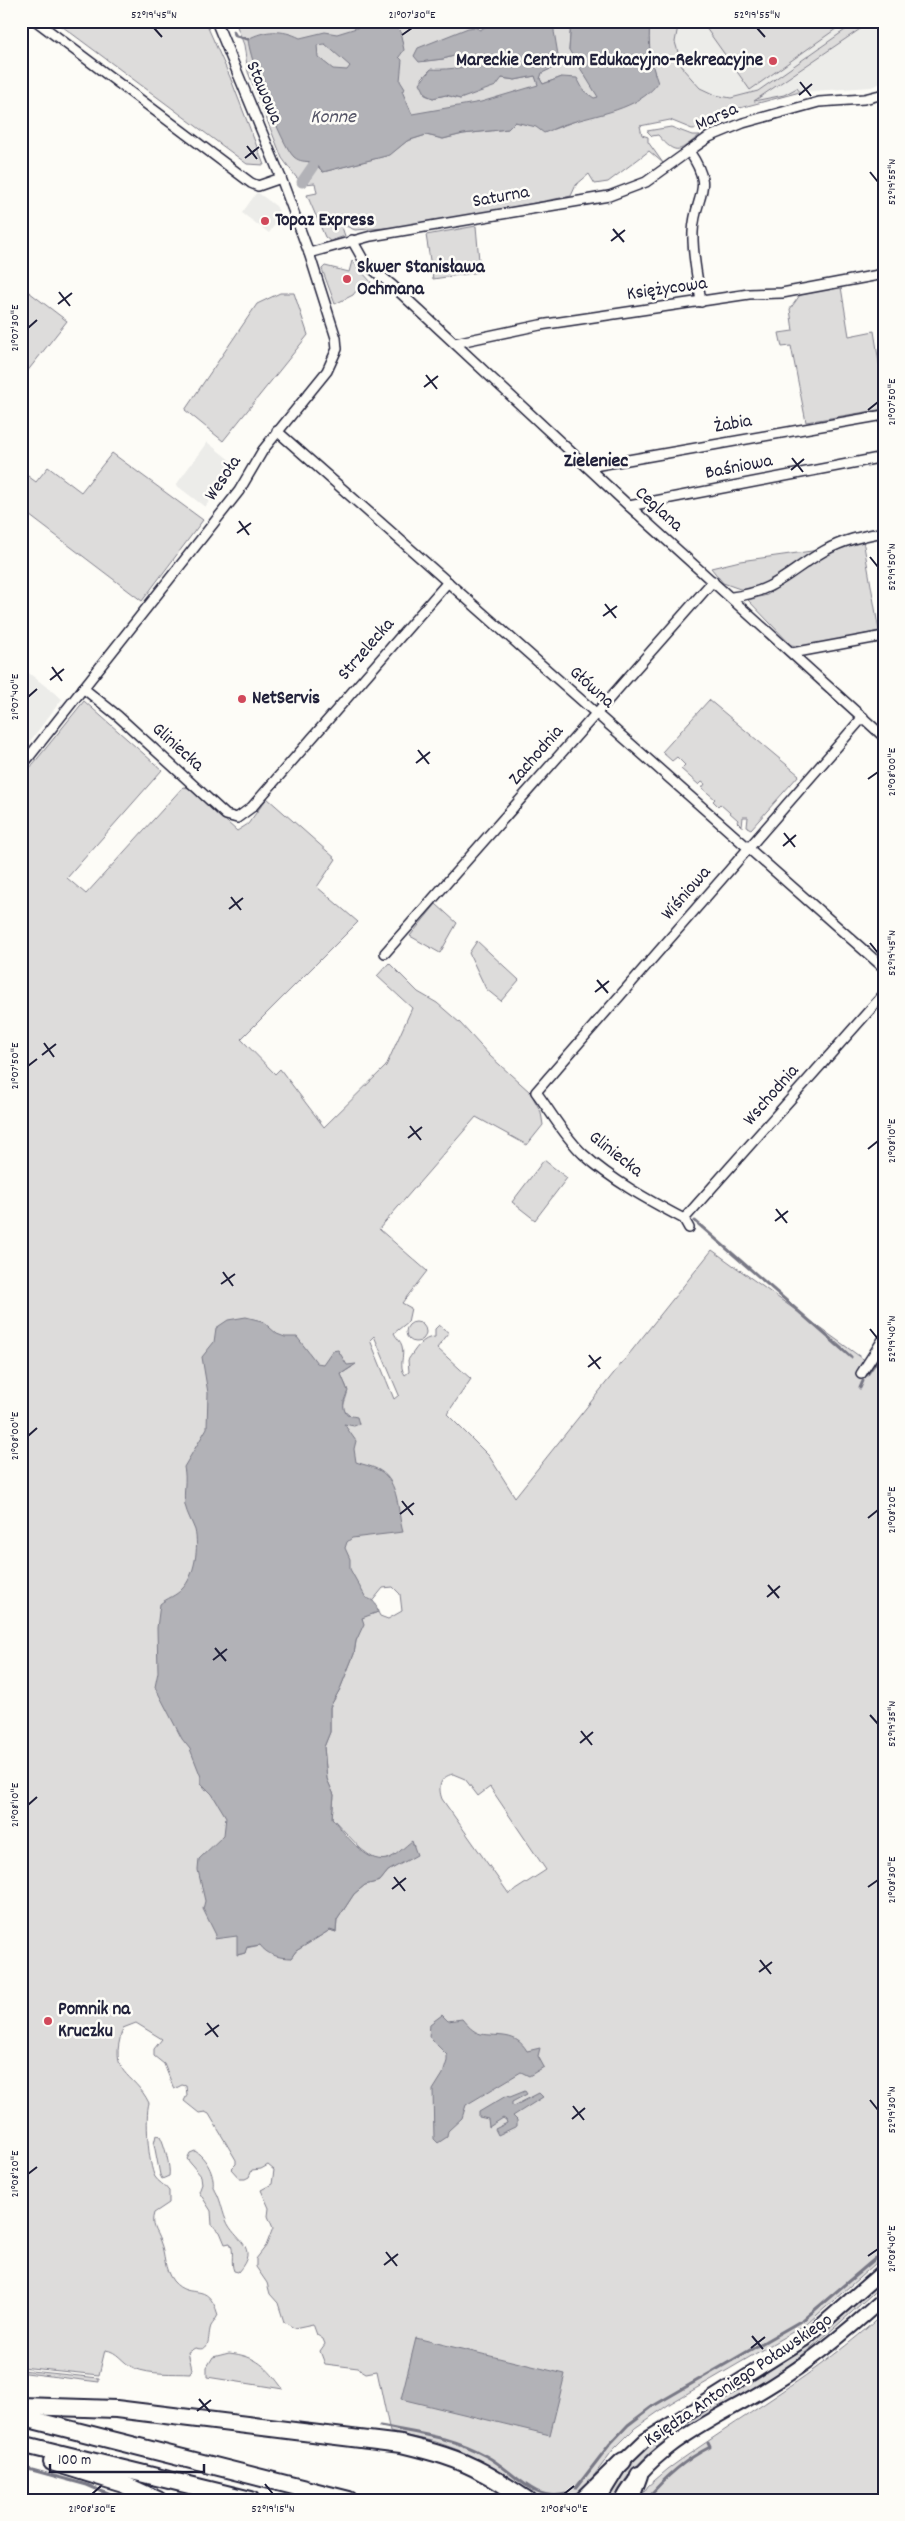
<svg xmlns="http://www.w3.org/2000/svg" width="905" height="2521" font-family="Dekko,sans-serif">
<rect width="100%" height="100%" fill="#fdfcf7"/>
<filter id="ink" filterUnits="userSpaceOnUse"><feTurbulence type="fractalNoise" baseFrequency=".02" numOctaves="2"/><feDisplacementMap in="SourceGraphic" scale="10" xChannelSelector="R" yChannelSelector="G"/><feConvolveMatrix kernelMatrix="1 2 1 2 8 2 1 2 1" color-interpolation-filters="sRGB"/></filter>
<g filter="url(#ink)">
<g fill="#ecece9">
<polygon points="663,21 884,21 884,82 871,87 800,92 736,109 691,102"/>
<polygon points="257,192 276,206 281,216 269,233 242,213"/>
<polygon points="207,442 231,461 234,468 205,507 176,485"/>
<polygon points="21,667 62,699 21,753"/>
</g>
<g fill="#dddcdb" stroke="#807f8b" fill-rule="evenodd">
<polygon points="55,21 205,21 230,77 264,165 247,164"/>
<path d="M 235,21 L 379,21 L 359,26 L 357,64 L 308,162 L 312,162 L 311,165 L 314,167 L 316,165 L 323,172 L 389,155 L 407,141 L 426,135 L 443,139 L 463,134 L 508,129 L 515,122 L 554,129 L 578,120 L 562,77 L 543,84 L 540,79 L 551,21 L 571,21 L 569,50 L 655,75 C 649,57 647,41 650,21 L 679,21 L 675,42 L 683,69 L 700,88 L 715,95 L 731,98 L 758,91 L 858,21 L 872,21 L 754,101 L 784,95 L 797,88 L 800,92 L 736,109 L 704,128 L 692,129 L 670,120 L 640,126 L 642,135 L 648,137 L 648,142 L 663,163 L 649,151 L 608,182 L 595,184 L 589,174 L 576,185 L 571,196 L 414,226 L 355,230 L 341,224 L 345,236 L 330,241 L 325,237 L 307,195 L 317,193 L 315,183 L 305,184 L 296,177 L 282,158 L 248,72 L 244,45 Z"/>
<path d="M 387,21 L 505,21 L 483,34 L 475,27 L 471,28 L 424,61 L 443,59 L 461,54 L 474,60 L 474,64 C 462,70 444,71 430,70 L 422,78 L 425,95 L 433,98 L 446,95 L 460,99 L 501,78 L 515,80 L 535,76 L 540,86 L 500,100 L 406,117 L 393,73 L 403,42 Z"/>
<polygon points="701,21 847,21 750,90"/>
<path d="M 671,127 L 692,135 L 700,135 C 679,151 677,157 658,135 L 652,136 L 647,131 Z"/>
<polygon points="476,226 480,272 433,279 426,235"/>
<polygon points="352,261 371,282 368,285 363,282 353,295 335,304 322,269 325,266 349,272"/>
<polygon points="21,286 67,321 26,373 21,369"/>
<polygon points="841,287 849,336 874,331 884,394 884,409 806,422 791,346 782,347 779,333 793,331 790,309 800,295"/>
<polygon points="280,293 294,293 308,335 223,441 185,410 257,304"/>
<polygon points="112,453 203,520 142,601 21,509 21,471 36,482 48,467 81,492"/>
<polygon points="863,540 879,631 806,647 791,645 748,600 767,595 840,546"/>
<polygon points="819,550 756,590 740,589 723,583 711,568 740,561"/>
<polygon points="709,700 799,775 751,829 747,827 748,817 743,817 742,827 737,822 738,820 720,804 718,806 713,801 715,799 702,788 705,784 702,782 699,785 681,769 685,765 677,757 672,761 662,752"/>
<path d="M 84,701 L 162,770 L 67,878 L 86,894 L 183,787 L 189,788 L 237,831 L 248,824 L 267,798 L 336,859 L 317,887 L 358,922 L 241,1039 L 275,1074 L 280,1069 L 324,1127 L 386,1066 L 412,1008 L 377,976 L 389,963 L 418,992 L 437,1003 L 460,1023 L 490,1056 L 530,1092 L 541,1112 L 543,1125 L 527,1145 L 476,1117 L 379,1229 L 427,1271 L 402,1303 L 411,1308 L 408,1322 L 394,1333 C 396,1338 401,1341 402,1346 C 405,1357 398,1365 405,1375 L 409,1372 L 408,1360 C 415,1350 422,1337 435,1337 L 435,1329 L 439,1325 L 449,1333 L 437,1348 L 471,1379 L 447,1414 L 489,1456 L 515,1497 L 712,1250 L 873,1366 L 884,1356 L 884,2256 L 808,2323 L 671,2403 L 635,2428 L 613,2450 L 581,2493 L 573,2498 L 539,2499 L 496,2469 L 461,2451 L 436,2442 L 390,2432 L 377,2371 L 366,2373 L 358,2368 L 325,2364 L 320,2351 L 325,2344 L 323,2339 L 317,2335 L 313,2324 L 294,2328 L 284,2322 L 278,2303 L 270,2294 L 267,2283 L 256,2267 L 256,2259 L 266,2246 L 273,2228 L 268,2216 L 269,2208 L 261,2190 L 272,2184 L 274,2170 L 268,2165 L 261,2169 L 252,2170 L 249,2177 L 245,2179 L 240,2179 L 231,2169 L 236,2164 L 236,2160 L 209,2114 L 205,2112 L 199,2113 L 184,2101 L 187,2095 L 186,2086 L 182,2085 L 174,2089 L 164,2064 L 154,2056 L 154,2049 L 162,2039 L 136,2023 L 123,2028 C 107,2077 133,2070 149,2103 C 145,2116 148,2164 155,2177 C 158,2182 165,2185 169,2191 L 169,2203 L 154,2213 C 150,2226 156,2230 160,2241 C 166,2255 163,2268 173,2281 C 191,2302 207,2278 218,2315 C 216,2319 213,2323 211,2326 C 207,2336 212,2353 195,2348 L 188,2352 L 192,2369 L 190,2374 C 173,2373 151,2375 134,2368 C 122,2363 118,2351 105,2350 L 99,2375 L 21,2367 L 21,779 ZM 374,1336 L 399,1395 L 394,1399 L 370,1340 ZM 343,1366 L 352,1367 L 341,1374 C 342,1380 346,1384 347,1389 C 349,1399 337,1407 349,1415 L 338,1430 L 338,1572 L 370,1604 L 383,1588 L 393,1587 L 400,1594 L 402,1611 L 388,1619 L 380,1616 L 378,1612 L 362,1617 L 363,1624 L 356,1641 L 354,1654 L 340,1689 L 330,1707 L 330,1732 L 324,1747 L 327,1779 L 334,1795 L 332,1818 L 361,1849 L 376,1860 L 406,1860 L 388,1871 L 380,1881 L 365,1885 L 354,1894 L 337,1920 L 336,1932 L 330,1930 L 296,1951 L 291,1958 L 260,1945 L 246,1948 L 245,1953 L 238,1955 L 244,1844 L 212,1787 L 206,1790 L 201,1783 L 204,1520 ZM 453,1774 L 465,1779 L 478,1796 L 490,1787 L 546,1870 L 509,1894 L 442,1799 C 438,1788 439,1777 453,1774 Z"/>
<polygon points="436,904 457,923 440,953 410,936"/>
<polygon points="477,941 519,980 501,1001 486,989 469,953"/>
<polygon points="544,1160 567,1178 535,1220 512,1202"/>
<circle cx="416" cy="1332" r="10"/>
<path d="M 156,2135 L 160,2136 C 164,2143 171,2168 169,2176 L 162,2179 L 160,2175 L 154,2144 Z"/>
<path d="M 195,2151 C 206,2158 215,2175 213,2187 C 221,2198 221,2208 226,2220 C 234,2241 261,2246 238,2272 L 234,2271 C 230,2262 235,2251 230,2243 L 225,2244 L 220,2232 L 212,2225 L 211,2211 L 199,2192 L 202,2184 L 201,2176 L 187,2159 L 190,2153 Z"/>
<path d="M 884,2279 L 884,2283 L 871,2295 C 843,2320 814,2347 784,2369 C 727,2411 646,2432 613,2500 L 606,2500 C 612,2489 618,2477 626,2468 C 667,2419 732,2395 784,2361 C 820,2337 852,2308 884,2279 Z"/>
<path d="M 884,2313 L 884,2500 L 639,2500 L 648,2486 L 668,2469 C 740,2417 818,2374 884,2313 Z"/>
<path d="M 229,2353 C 257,2356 267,2367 283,2389 L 207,2377 L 207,2367 L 213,2357 Z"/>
<polygon points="21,2370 99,2378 99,2382 26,2373 21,2372"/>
</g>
<g fill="#b2b2b7" stroke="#787885" fill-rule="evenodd">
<path d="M 379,21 L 387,21 L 400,31 L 404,50 L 399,57 L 402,60 L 400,81 L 405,89 L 402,91 L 412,114 L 481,102 L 538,85 L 535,76 L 515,80 L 502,78 L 496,86 L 460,99 L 446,95 L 433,98 L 426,95 L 420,83 L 431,69 C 441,70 465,68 474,64 L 474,61 L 461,54 L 443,59 L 419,62 L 414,56 L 418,48 L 468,28 L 475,27 L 480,30 L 495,21 L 553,21 C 554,37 558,49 559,65 L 542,73 L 540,79 L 543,84 L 562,77 L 577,78 L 584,91 L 594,98 L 598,97 L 569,50 L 571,21 L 650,21 C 648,44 650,61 658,83 C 638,110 597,114 566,124 C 559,126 552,130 544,133 L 536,127 L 515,122 L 508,129 L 463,134 L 443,139 L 426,135 L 407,141 L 390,155 L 323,172 L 317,165 L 314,167 L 311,165 L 312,162 C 305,161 300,162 294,157 C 281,145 249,58 248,39 C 265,30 282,29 300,38 L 325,32 L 337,34 ZM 325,44 L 350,66 L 347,70 L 333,69 L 318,57 L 317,45 Z"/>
<path d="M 246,1317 L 262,1321 L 277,1334 L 285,1337 L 297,1337 L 317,1363 L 323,1364 L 332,1351 L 338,1350 L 347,1365 L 356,1364 L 341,1374 L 348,1391 C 344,1400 341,1406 347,1415 L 357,1417 L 359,1424 L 354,1426 L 344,1424 L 356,1441 L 354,1449 L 356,1462 C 364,1465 372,1466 379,1470 C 400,1482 397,1512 403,1532 L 352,1538 L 347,1542 L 345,1548 L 350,1559 L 350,1569 L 366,1598 C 374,1600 376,1603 378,1612 L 362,1618 L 364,1624 L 356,1641 L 354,1654 L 340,1689 L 330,1707 L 330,1732 L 324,1747 L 327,1779 L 334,1795 L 332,1818 C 344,1832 365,1864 387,1859 C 395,1857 405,1846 412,1841 L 417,1855 L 388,1871 L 380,1881 L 365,1885 L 354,1894 L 337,1920 L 336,1932 L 330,1930 L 296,1951 L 291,1958 C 279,1958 267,1955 260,1945 L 247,1947 L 245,1953 L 237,1955 L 237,1936 L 214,1939 L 216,1935 L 203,1909 L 205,1901 L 198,1870 L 199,1859 L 224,1835 L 226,1817 L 212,1794 L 201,1783 L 201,1777 L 190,1749 L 182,1739 L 155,1687 L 158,1672 L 157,1628 L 160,1604 C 167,1598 176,1596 182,1589 C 195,1576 199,1547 195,1530 C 192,1522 187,1514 185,1505 C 183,1491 187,1481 184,1467 L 207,1428 L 208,1393 L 202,1357 L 214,1342 L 216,1328 L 228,1320 Z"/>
<path d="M 442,2015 L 448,2021 L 462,2019 C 467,2025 473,2032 481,2034 C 500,2037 516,2032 527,2051 L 540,2048 L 538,2056 L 544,2067 L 529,2076 L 521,2072 L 466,2105 L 462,2118 L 448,2131 L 447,2137 L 438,2143 L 434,2139 L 433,2090 L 443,2074 L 447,2061 L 447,2055 L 429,2037 L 430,2024 Z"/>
<polygon points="525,2091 527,2094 512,2102 512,2105 514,2106 539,2093 543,2097 513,2116 517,2120 517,2126 498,2135 495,2129 507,2123 506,2120 503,2118 489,2127 488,2119 479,2117 479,2112 506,2096 510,2097"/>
<polygon points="416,2338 565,2374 550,2435 401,2399"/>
</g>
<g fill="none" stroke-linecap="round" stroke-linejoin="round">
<g stroke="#787885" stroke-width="3">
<polyline points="229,21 229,22"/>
<polyline points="233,31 236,36 248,39"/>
<polyline points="695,1221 851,1357"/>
<polyline points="867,1375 884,1350"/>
<polyline points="860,1388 863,1381"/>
<path d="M 380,2426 C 420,2434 449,2436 486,2456 C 513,2470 533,2503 566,2494"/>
<polyline points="21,2467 87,2485 122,2500"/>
<polyline points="576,2488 610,2444 628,2425 653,2406 804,2319 876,2258"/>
<path d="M 646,2500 C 664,2478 684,2460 710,2447 L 708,2443"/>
</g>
<polyline stroke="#b2b2b7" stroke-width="11" points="302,182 313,166"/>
<defs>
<g id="minor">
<polyline points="36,21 251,183 258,186 281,178"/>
<polyline points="352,240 365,263 393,286 629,506 884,737"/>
<polyline points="309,253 371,236 609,196 646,182 689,151"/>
<path d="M 701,302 C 698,279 692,255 693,232 C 695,192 716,191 689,151 L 709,137 L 743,123 L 819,102 L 864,99 L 884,94"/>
<polyline points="455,343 540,325 749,294 782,293 884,274"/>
<polyline points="277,431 884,968"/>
<polyline points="588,467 884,415"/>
<polyline points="629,506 884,457"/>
<path d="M 732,597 C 775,592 789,571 824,551 C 843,540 863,536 884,532"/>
<polyline points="792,653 884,636"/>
<polyline points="83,688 118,716 226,815 237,818 252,807 448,582"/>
<polyline points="21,767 239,491 263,450 327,371 337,349 336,338 309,253 281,178 216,21"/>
<polyline points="385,953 713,581"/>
<polyline points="684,1219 884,994"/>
<path d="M 689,1228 L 684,1219 C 648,1200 613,1181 583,1154 C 564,1136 551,1112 536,1092 L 863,717"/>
<polyline points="861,1374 884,1338"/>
</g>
<g id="secondary">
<polyline points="599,2500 623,2461 645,2440 804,2340 884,2270"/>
<path d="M 622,2500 C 653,2443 720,2418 772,2385 C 813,2360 849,2330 884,2298"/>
</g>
<g id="motorway">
<path d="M 21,2406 L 116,2409 L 401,2444 C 430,2451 458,2458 484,2473 C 499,2481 513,2491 527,2500"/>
<polyline points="21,2417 349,2500"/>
<polyline points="21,2444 251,2500"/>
<polyline points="52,2462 123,2484 158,2500"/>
<polyline points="583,2500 623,2461"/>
<polyline points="630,2500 639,2475"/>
</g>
</defs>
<use href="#minor" stroke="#22223b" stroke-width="12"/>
<use href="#secondary" stroke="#22223b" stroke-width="16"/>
<use href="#motorway" stroke="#22223b" stroke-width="20"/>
<use href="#minor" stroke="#fdfcf7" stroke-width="9"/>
<use href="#secondary" stroke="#fdfcf7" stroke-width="12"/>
<use href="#motorway" stroke="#fdfcf7" stroke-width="16"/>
</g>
</g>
<path fill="none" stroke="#22223b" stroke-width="2" d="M 154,28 L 162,37M 757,28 L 765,37M 402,35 L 412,28M 800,82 L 811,96M 799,95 L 812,84M 247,146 L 257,159M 245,158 L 259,147M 870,172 L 878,182M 613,229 L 624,242M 611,241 L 625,230M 59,292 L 70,306M 58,304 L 72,293M 28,328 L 37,320M 426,375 L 437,389M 424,387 L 438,376M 868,410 L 878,402M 792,458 L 803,472M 791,470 L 804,459M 239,521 L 249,535M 237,533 L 251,523M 870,557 L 878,567M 605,604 L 616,618M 603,616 L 617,606M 52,667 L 62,681M 50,680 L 64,669M 28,697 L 37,689M 418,750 L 429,764M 416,763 L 430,752M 868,779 L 878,772M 784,833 L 795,847M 783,846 L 796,835M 231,897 L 241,910M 229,909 L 243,898M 870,943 L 878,953M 597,980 L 608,993M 595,992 L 609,981M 44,1043 L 54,1057M 42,1055 L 56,1044M 28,1066 L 37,1059M 410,1126 L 421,1140M 408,1138 L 422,1127M 868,1149 L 878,1141M 776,1209 L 787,1223M 775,1221 L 788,1211M 223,1272 L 233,1286M 221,1284 L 235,1274M 870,1329 L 878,1339M 589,1355 L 600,1369M 588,1367 L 601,1357M 28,1436 L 37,1428M 402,1501 L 413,1515M 400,1514 L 414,1503M 868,1518 L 878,1510M 768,1585 L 779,1598M 767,1597 L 780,1586M 215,1648 L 226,1661M 213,1660 L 227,1649M 870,1715 L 878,1724M 581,1731 L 592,1745M 580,1743 L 593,1732M 28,1805 L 37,1797M 394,1877 L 405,1891M 868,1887 L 878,1880M 392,1889 L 406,1878M 760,1960 L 771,1974M 759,1972 L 772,1962M 207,2023 L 218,2037M 205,2035 L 219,2025M 870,2100 L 878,2110M 573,2106 L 584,2120M 572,2119 L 585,2108M 28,2174 L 37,2167M 386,2252 L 397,2266M 868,2256 L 878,2249M 384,2265 L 398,2254M 752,2336 L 763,2349M 751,2348 L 765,2337M 199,2399 L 210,2412M 197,2411 L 211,2400M 265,2484 L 273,2494M 92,2494 L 101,2486M 564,2494 L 574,2486"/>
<g fill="#d1495b" stroke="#fdfcf7" stroke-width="2">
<circle cx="773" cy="61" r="5"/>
<circle cx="265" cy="221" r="5"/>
<circle cx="347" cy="279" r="5"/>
<circle cx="242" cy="699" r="5"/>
<circle cx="48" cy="2021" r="5"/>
</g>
<g text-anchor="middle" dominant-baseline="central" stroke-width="5" stroke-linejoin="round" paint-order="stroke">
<g font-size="19" font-weight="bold" fill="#22223b" stroke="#fdfcf7" text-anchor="start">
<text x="763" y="61" text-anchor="end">Mareckie Centrum Edukacyjno-Rekreacyjne</text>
<text x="275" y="221">Topaz Express</text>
<text x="357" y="268">Skwer Stanisława<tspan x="357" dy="22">Ochmana</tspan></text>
<text x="252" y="699">NetServis</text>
<text x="58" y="2010">Pomnik na<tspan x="58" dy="22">Kruczku</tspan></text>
</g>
<g font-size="19" fill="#22223b" stroke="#fdfcf7">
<text transform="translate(263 93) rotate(67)">Stawowa</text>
<text transform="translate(717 118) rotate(-24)">Marsa</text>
<text transform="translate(501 198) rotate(-10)">Saturna</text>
<text transform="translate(667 290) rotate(-8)">Księżycowa</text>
<text transform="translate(733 425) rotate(-10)">Żabia</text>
<text transform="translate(739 468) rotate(-11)">Baśniowa</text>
<text transform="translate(224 479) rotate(-56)">Wesoła</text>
<text transform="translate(658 510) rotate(42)">Ceglana</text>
<text transform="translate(367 650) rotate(-49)">Strzelecka</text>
<text transform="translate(591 688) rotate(42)">Główna</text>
<text transform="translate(177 748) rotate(42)">Gliniecka</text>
<text transform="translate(537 756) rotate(-49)">Zachodnia</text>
<text transform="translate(687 894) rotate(-49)">Wiśniowa</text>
<text transform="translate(772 1096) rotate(-49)">Wschodnia</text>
<text transform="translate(615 1155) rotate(38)">Gliniecka</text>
<text transform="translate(739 2381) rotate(-34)">Księdza Antoniego Poławskiego</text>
</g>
<g font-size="20" font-style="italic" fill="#545466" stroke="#fdfcf7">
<text x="333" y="118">Konne</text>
</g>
<g font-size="20" font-weight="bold" fill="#22223b" stroke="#fdfcf7">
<text x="596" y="462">Zieleniec</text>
</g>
</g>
<rect width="905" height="2521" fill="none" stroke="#fdfcf7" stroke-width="55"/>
<path d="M50 2464v8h154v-8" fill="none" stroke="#22223b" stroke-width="2.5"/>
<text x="58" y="2464" font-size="15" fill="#22223b" stroke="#fdfcf7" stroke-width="4" paint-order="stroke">100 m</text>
<rect x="28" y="28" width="850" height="2466" fill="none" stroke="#22223b" stroke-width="2"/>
<g font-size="12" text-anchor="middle" fill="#22223b">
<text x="154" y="18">52°19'45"N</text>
<text x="412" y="18">21°07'30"E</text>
<text x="757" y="18">52°19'55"N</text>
<text transform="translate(891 182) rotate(-90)" y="4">52°19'55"N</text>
<text transform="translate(14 328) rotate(-90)" y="4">21°07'30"E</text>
<text transform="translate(891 402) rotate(-90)" y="4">21°07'50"E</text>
<text transform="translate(891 567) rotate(-90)" y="4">52°19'50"N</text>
<text transform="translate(14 697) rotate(-90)" y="4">21°07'40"E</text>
<text transform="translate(891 772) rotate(-90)" y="4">21°08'00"E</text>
<text transform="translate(891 953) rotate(-90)" y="4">52°19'45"N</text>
<text transform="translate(14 1066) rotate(-90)" y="4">21°07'50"E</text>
<text transform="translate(891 1141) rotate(-90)" y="4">21°08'10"E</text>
<text transform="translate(891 1339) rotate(-90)" y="4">52°19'40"N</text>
<text transform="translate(14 1436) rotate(-90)" y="4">21°08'00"E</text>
<text transform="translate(891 1510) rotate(-90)" y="4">21°08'20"E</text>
<text transform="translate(891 1724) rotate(-90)" y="4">52°19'35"N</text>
<text transform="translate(14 1805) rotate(-90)" y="4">21°08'10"E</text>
<text transform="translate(891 1880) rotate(-90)" y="4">21°08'30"E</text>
<text transform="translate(891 2110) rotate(-90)" y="4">52°19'30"N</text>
<text transform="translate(14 2174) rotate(-90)" y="4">21°08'20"E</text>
<text transform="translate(891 2249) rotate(-90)" y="4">21°08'40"E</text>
<text x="92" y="2512">21°08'30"E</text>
<text x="273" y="2512">52°19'15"N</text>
<text x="564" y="2512">21°08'40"E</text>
</g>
</svg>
